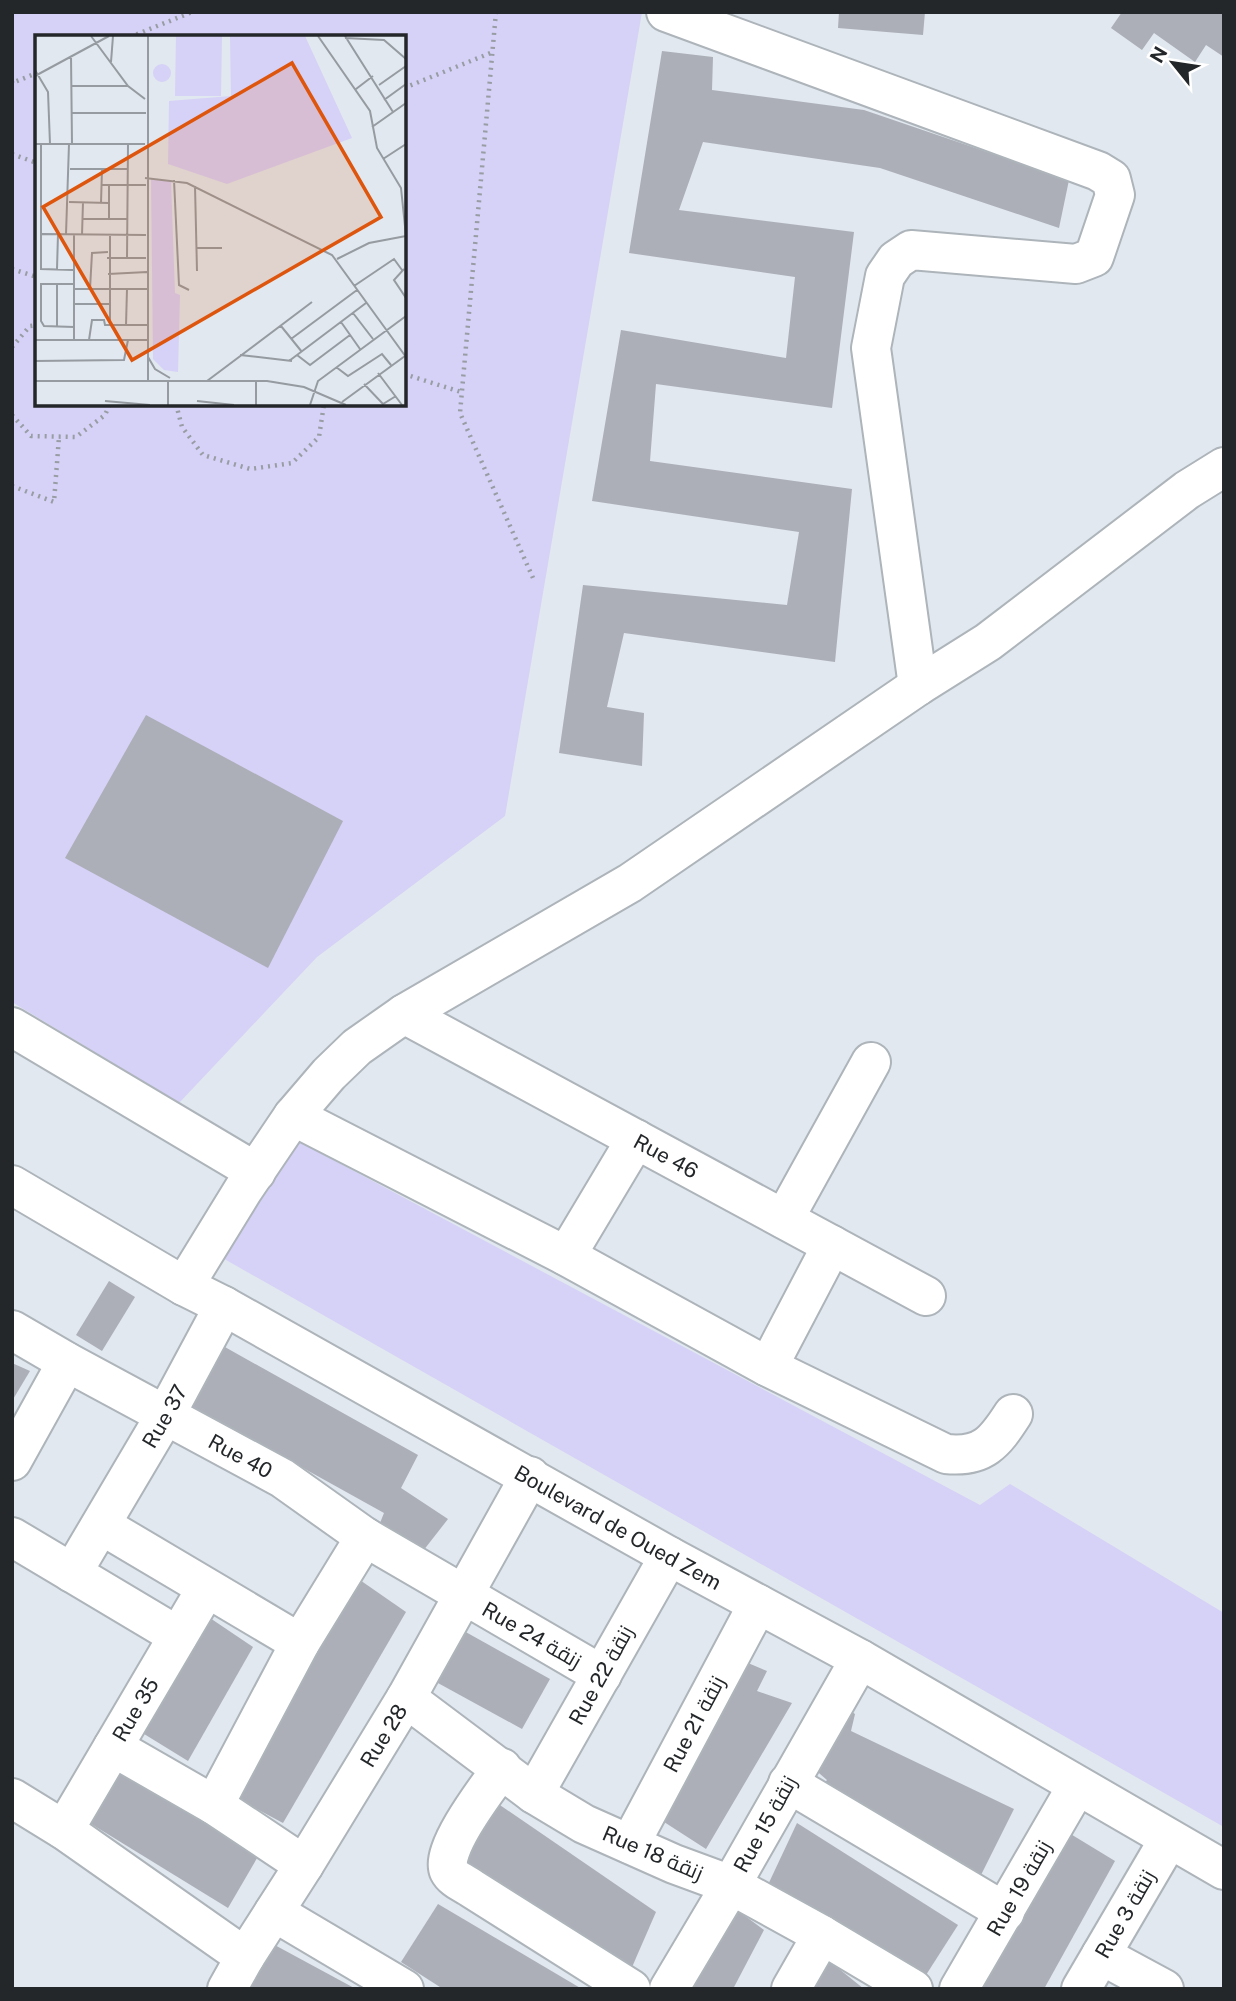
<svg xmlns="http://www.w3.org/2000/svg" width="1236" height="2001" font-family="'Public Sans',Cairo,sans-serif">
<rect width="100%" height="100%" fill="#e1e8ef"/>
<g fill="#d6d1f7" fill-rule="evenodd">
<path d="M 12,12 L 642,12 L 505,816 L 317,957 L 179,1103 L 12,1002 ZM 37,37 L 404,37 L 404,404 L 37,404 Z"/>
<polygon points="290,1137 980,1505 1010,1484 1224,1613 1224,1827 212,1252"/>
</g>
<g fill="#acafb7">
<polygon points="839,12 925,12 923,35 838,28"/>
<polygon points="1122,12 1224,12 1224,57 1206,45 1195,62 1154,33 1142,50 1111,28"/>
<polygon points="662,51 713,57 712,90 864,110 1069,180 1059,228 880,168 703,142 679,210 854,232 832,408 656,384 650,461 852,489 835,662 624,633 607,707 644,713 642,766 559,753 583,585 787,605 799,532 592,501 621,330 786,358 795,277 629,253"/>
<polygon points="146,715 343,821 268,968 65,858"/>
<polygon points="109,1281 135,1297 102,1351 76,1335"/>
<polygon points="216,1342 418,1455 401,1488 448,1519 423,1551 376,1533 384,1513 184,1402"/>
<polygon points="12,1363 30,1371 12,1401"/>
<polygon points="357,1578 406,1612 283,1823 236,1798"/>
<polygon points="207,1616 253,1647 188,1761 136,1729"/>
<polygon points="455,1626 550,1679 522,1729 427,1677"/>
<polygon points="748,1663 767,1671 757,1691 792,1703 706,1849 661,1820"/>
<polygon points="841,1705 855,1714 851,1731 1014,1809 978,1881 819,1789 827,1780 805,1761"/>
<polygon points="120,1764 260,1853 228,1908 88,1822"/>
<polygon points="494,1801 656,1912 629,1974 457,1863"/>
<polygon points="797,1823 958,1925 926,1975 766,1889"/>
<polygon points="1064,1830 1115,1861 1044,1989 969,1989"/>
<polygon points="438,1904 582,1989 443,1989 401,1962"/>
<polygon points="729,1904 764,1930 733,1989 679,1989"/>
<polygon points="271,1943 356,1989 248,1989"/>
<polygon points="828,1960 864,1989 811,1989"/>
</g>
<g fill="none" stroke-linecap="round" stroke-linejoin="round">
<defs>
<g id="minor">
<polyline points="666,12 1098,171 1111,179 1115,195 1094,257 1076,264 911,250 896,260 885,276 871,348 918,686"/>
<path id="s1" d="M 404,1014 L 926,1296"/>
<polyline points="12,1027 256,1172"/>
<path d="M 293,1116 L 566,1256 L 768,1367 L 946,1454 C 983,1458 995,1442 1013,1414"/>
<path id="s2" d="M 12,1185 L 184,1286 L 224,1306 L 669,1556 L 860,1659 L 1224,1870"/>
<polyline points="784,1219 871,1062"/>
<polyline points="566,1256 636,1139"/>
<polyline points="184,1286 243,1190 293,1116 329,1074 357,1047 404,1014 630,883 918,686 988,642 1187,490 1224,467"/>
<path id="s3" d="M 12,1330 L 67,1362 L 282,1478 L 365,1537 L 602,1675"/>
<polyline points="768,1367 832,1245"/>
<polyline points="12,1461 67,1362"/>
<polyline points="101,1525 300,1643"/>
<polyline points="12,1537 178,1636"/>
<path id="s4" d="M 72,1573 L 166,1414 L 224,1306"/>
<polyline points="406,1698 534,1794 584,1824 674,1864 731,1885 822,1935 913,1989"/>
<polyline points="113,1747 214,1805 304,1865"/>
<path d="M 502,1768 C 489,1786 439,1850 449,1871 C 453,1879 464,1883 471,1888 L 631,1989"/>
<polyline points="788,1783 1005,1912"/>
<polyline points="534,1794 669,1556"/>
<polyline points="12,1798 64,1830 245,1957"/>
<polyline points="214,1805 300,1643 365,1537"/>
<path id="s5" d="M 64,1830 L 206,1589"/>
<polyline points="630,1844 758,1604"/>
<polyline points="274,1912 404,1989"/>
<polyline points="1101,1955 1164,1989"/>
<path id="s6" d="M 227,1989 L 245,1957 L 304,1865 L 406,1698 L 530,1476"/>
<polyline points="669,1989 731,1885 860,1659"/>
<polyline points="791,1989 822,1935"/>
<polyline points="959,1989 1077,1786"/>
<polyline points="1081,1989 1169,1839"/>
</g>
</defs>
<use href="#minor" stroke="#adb4ba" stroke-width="42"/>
<g stroke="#989da3" stroke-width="4.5" stroke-dasharray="2 5" stroke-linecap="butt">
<polyline points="496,12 460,413 533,578"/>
<polyline points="130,37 192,12"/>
<polyline points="12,81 12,83 37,73"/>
<polyline points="404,88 493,52"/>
<polyline points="12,154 37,163"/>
<polyline points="12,269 37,277"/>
<polyline points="12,347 30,326 37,325"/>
<polyline points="404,374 461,392"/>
<polyline points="176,404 182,427 203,455 250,469 292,463 319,437 324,404"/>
<polyline points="12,415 31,436 76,437 105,415 110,404"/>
<polyline points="12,486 54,502 59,437"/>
</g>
<use href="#minor" stroke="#fff" stroke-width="38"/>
</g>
<g text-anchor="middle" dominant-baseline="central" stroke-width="5" stroke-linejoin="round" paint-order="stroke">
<g font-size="21" fill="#242729" stroke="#fff">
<text stroke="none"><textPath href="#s1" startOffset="298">Rue 46</textPath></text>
<text stroke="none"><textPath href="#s4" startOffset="182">Rue 37</textPath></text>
<text stroke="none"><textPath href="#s3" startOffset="261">Rue 40</textPath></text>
<text stroke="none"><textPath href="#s2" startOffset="696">Boulevard de Oued Zem</textPath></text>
<text transform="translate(532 1635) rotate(30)">Rue 24 زنقة</text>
<text transform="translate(601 1675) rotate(-61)">Rue 22 زنقة</text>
<text stroke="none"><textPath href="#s5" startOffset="140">Rue 35</textPath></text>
<text transform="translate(694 1724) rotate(-62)">Rue 21 زنقة</text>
<text stroke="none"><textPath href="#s6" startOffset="298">Rue 28</textPath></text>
<text transform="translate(765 1824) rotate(-61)">Rue 15 زنقة</text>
<text transform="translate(653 1853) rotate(23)">Rue 18 زنقة</text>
<text transform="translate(1019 1888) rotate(-60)">Rue 19 زنقة</text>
<text transform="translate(1125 1914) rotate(-60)">Rue 3 زنقة</text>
</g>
</g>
<g transform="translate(35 35)">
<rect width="371" height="371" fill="#e1e8ef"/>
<path d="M 141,1 L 187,1 L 186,61 L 140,61 ZM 195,1 L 270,1 L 317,103 L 192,149 L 133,129 L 134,66 L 196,61 ZM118 38a9 9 0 1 1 18 0a9 9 0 1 1-18 0ZM 116,144 L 136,146 L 140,258 L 145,260 L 143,337 L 129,335 L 118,324 Z" fill="#d6d1f7"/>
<path fill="none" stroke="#959ba0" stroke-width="2" d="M 56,1 L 93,51 L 110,64M 113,1 L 113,345M 283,1 L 335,76 L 342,113 L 366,153 L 371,201M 310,1 L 358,77M 310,3 L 349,5 L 371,24M 36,21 L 37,109M 76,27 L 78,1M 0,35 L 13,57 L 15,109M 0,41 L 74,1M 344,50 L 371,31M 36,51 L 93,51M 321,54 L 338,41M 349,65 L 371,49M 37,78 L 111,78M 337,92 L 371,68M 0,109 L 110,109M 6,109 L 6,229M 348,124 L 371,109M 35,134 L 92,134M 110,143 L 152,148 L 297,220 L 371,322M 139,145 L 144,250 L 154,255M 67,150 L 111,150M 160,151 L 162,236M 34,167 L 74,168M 66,168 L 67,134M 74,183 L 74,150M 48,184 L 92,184M 7,199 L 111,200M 31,199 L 34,109M 39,199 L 39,305M 47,200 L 48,167M 162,213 L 187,213M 72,223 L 111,223M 92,223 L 93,109M 302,224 L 334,208 L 371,201M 6,229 L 6,234 L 38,235M 22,234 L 23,199M 369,234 L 359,245 L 371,263M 73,239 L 112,237M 38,249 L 6,249 L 6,286 L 9,291 L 39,292M 319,251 L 359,224 L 367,235M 38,254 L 112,254M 55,254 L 57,218 L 73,217M 38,269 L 75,269M 318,278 L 338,304M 306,287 L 325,314M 75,290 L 75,200M 91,290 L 92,254M 246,291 L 267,317M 22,292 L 22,249M 256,304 L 322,255M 0,305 L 112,305M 54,305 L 57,285 L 69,285 L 70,290 L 112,290M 205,320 L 257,326M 262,320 L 275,330 L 315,300M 113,322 L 120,334 L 135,343M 0,326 L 89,325 L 93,305M 254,326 L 331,268M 301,332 L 313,341 L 347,319 L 356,330M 343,338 L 367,370M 133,345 L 133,370M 0,346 L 232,346 L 269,352 L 311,370M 172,346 L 277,267M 221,346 L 221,370M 329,349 L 348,369 L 361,361M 70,366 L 115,370M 162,366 L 199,370M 307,367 L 370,321M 275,370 L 283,346 L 371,281"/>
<path fill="#de560d" fill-opacity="0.15" stroke="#de560d" stroke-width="3.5" d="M 257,28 L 346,182 L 97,325 L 8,172 Z"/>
<rect width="371" height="371" fill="none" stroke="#242729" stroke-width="3.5"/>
</g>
<rect width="1236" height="2001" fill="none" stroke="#242729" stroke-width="28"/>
<g transform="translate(1173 63) rotate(300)" stroke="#ffffff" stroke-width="5" paint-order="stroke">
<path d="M0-5L12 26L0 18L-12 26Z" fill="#242729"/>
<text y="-10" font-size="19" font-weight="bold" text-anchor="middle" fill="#242729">N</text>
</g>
</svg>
